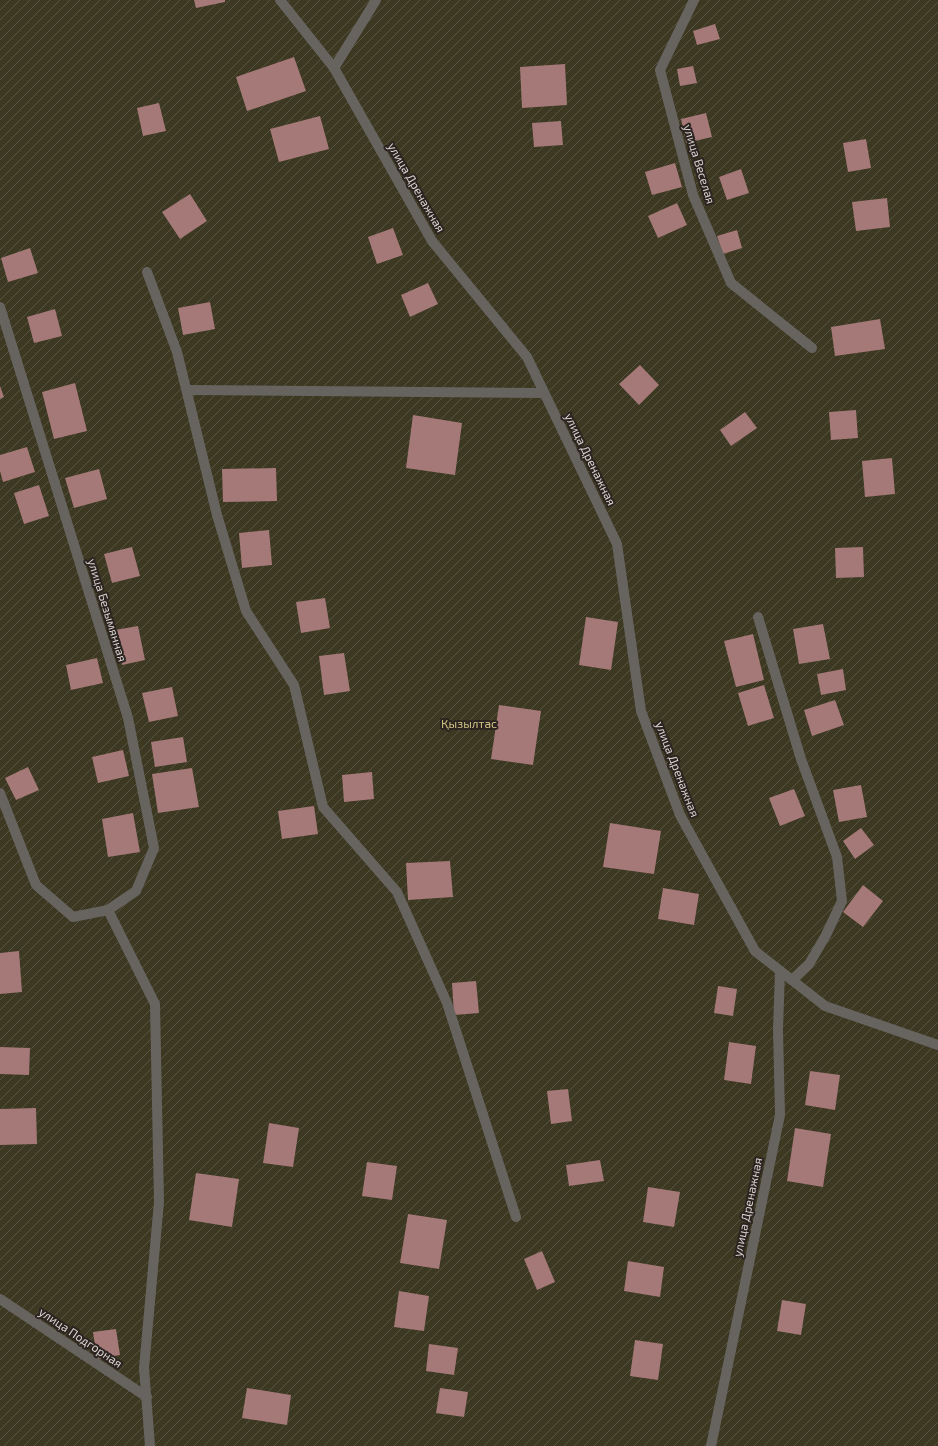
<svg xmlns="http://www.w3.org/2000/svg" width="938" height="1446" font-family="'Exo 2',sans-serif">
<defs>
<pattern id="garden-furrows" width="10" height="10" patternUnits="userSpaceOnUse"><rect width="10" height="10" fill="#3c3822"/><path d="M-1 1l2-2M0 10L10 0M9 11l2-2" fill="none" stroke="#575441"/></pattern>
</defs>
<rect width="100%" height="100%" fill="#2c2420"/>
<rect fill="url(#garden-furrows)" x="0" y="0" width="938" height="1446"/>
<g fill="#a57978">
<polygon points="194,0 225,0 225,2 196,8"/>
<polygon points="715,24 720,39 697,45 693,31"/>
<polygon points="294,57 306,91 247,111 236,77"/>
<polygon points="565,64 567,105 522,108 520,67"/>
<polygon points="693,66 697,83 680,86 677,69"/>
<polygon points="159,103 166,131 143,136 137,108"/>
<polygon points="706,113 712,137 686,143 681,119"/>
<polygon points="320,116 329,149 279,162 270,129"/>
<polygon points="561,121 563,145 534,147 532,123"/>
<polygon points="866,139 871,168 848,172 843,143"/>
<polygon points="675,163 682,187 652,195 645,172"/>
<polygon points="741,169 749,193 727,200 719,177"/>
<polygon points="190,194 207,221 180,239 162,212"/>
<polygon points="887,198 890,227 856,231 852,202"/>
<polygon points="677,203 687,225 658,238 648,216"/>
<polygon points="393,228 403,255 377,264 368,237"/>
<polygon points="737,230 742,248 723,254 717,236"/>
<polygon points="30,248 38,273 8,282 1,258"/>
<polygon points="428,283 438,304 410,317 401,295"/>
<polygon points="210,302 215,329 183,335 178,308"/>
<polygon points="55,309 62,336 34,343 27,317"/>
<polygon points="880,319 885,349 835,356 831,327"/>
<polygon points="640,365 659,385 639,405 619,384"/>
<polygon points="75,383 87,431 54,439 42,392"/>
<polygon points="0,386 4,397 0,399"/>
<polygon points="856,410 858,438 831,440 829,412"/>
<polygon points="745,412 757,428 731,446 720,430"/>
<polygon points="413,415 462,423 455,475 406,468"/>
<polygon points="27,447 35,472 3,482 0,471 0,455"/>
<polygon points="892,458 895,494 865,497 862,461"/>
<polygon points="276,468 277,501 223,502 222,469"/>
<polygon points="99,469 107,499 74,508 65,478"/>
<polygon points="39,485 49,516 24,524 14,493"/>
<polygon points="269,530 272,565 242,568 239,533"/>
<polygon points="132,547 140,576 112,583 104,554"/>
<polygon points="863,547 864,577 836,578 835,548"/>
<polygon points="325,598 330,628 301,633 296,602"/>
<polygon points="586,617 618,622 611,670 579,665"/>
<polygon points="823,624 830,659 799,664 793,629"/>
<polygon points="138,626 145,660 122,665 115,630"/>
<polygon points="753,634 764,680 736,687 724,641"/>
<polygon points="344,653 350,691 324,695 319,656"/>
<polygon points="97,658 103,683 71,690 66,665"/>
<polygon points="843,669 846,690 821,695 817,674"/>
<polygon points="764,685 774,718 748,726 738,693"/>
<polygon points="172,687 178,716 149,722 142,693"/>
<polygon points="835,700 844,725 812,736 804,710"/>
<polygon points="499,705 541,711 533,765 491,759"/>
<polygon points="183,737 187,762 155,767 151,742"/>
<polygon points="123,750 129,776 98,783 92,757"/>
<polygon points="28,767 39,790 16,800 5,778"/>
<polygon points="192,768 199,807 158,813 152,774"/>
<polygon points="372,772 374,799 344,802 342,775"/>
<polygon points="861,785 867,817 839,822 833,790"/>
<polygon points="794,789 805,816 780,826 769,798"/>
<polygon points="314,806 318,834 282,839 278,811"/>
<polygon points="133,813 140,852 108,857 102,819"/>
<polygon points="610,823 661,831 654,874 603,867"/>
<polygon points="861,828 874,845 855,859 843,841"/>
<polygon points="450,861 453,897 408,900 406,863"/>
<polygon points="863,885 883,901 863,927 843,912"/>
<polygon points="663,888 699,894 694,925 658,919"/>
<polygon points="19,951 22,992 0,994 0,953"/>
<polygon points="476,981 479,1013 454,1015 452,983"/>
<polygon points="718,986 737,989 733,1016 714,1013"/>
<polygon points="729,1042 756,1046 751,1084 724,1080"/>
<polygon points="0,1047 30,1048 29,1075 0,1074"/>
<polygon points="810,1071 840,1075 835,1110 805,1105"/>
<polygon points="568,1089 572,1121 551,1124 547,1091"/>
<polygon points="36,1108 37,1144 0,1145 0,1109"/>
<polygon points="269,1123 299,1128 293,1167 263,1163"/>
<polygon points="795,1128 831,1134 823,1187 787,1181"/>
<polygon points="600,1160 604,1181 569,1186 566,1165"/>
<polygon points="367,1162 397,1166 392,1200 362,1196"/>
<polygon points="196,1173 239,1179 232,1227 189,1220"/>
<polygon points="648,1187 680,1192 674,1227 643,1222"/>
<polygon points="408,1214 447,1220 439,1269 400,1263"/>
<polygon points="542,1251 555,1282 537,1290 524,1259"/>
<polygon points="628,1261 664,1267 660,1297 624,1291"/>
<polygon points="399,1291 429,1296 424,1331 394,1327"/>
<polygon points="782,1300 806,1304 801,1335 777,1331"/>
<polygon points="116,1329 120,1355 97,1359 93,1332"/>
<polygon points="635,1340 663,1344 658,1380 630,1376"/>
<polygon points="429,1344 458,1348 454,1375 426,1371"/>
<polygon points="247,1388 291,1395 287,1425 242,1418"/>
<polygon points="440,1388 468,1392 464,1417 436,1413"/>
</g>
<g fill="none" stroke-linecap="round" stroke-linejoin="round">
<g stroke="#676460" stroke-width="10">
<polyline points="280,0 334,68 432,241 527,357 617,544 641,711 680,815 755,951 825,1006 938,1045"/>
<polyline points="694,0 660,70 693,195 731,283 812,348"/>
<polyline points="334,68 376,0"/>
<polyline points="147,272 177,352 217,515 246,611 294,685 323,807 397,892 447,1003 516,1217"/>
<polyline points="0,307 128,718 154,848 136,891 108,910 73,917 36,885 0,793"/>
<polyline points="187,390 544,393"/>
<polyline points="758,617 801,759 837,857 842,901 826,935 809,964 792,980"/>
<polyline points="108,910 155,1004 159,1202 144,1368 150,1446"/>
<polyline points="0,1299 147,1397"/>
<polyline points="711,1446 780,1115 778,1030 780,971"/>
</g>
</g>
<g text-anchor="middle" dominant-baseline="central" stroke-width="4" stroke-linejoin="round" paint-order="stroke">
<g font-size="12" fill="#d8d3d0" stroke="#2c2420">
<text transform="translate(700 164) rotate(73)">улица Веселая</text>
<text transform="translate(417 187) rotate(60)">улица Дренажная</text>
<text transform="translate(591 459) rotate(64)">улица Дренажная</text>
<text transform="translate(108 610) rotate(73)">улица Безымянная</text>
<text transform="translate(678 769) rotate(69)">улица Дренажная</text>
<text transform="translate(747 1207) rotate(-78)">улица Дренажная</text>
<text transform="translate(81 1337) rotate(34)">улица Подгорная</text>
</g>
<g font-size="12" fill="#cec181" stroke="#2c2420">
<text x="469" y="723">Қызылтас</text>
</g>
</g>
</svg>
